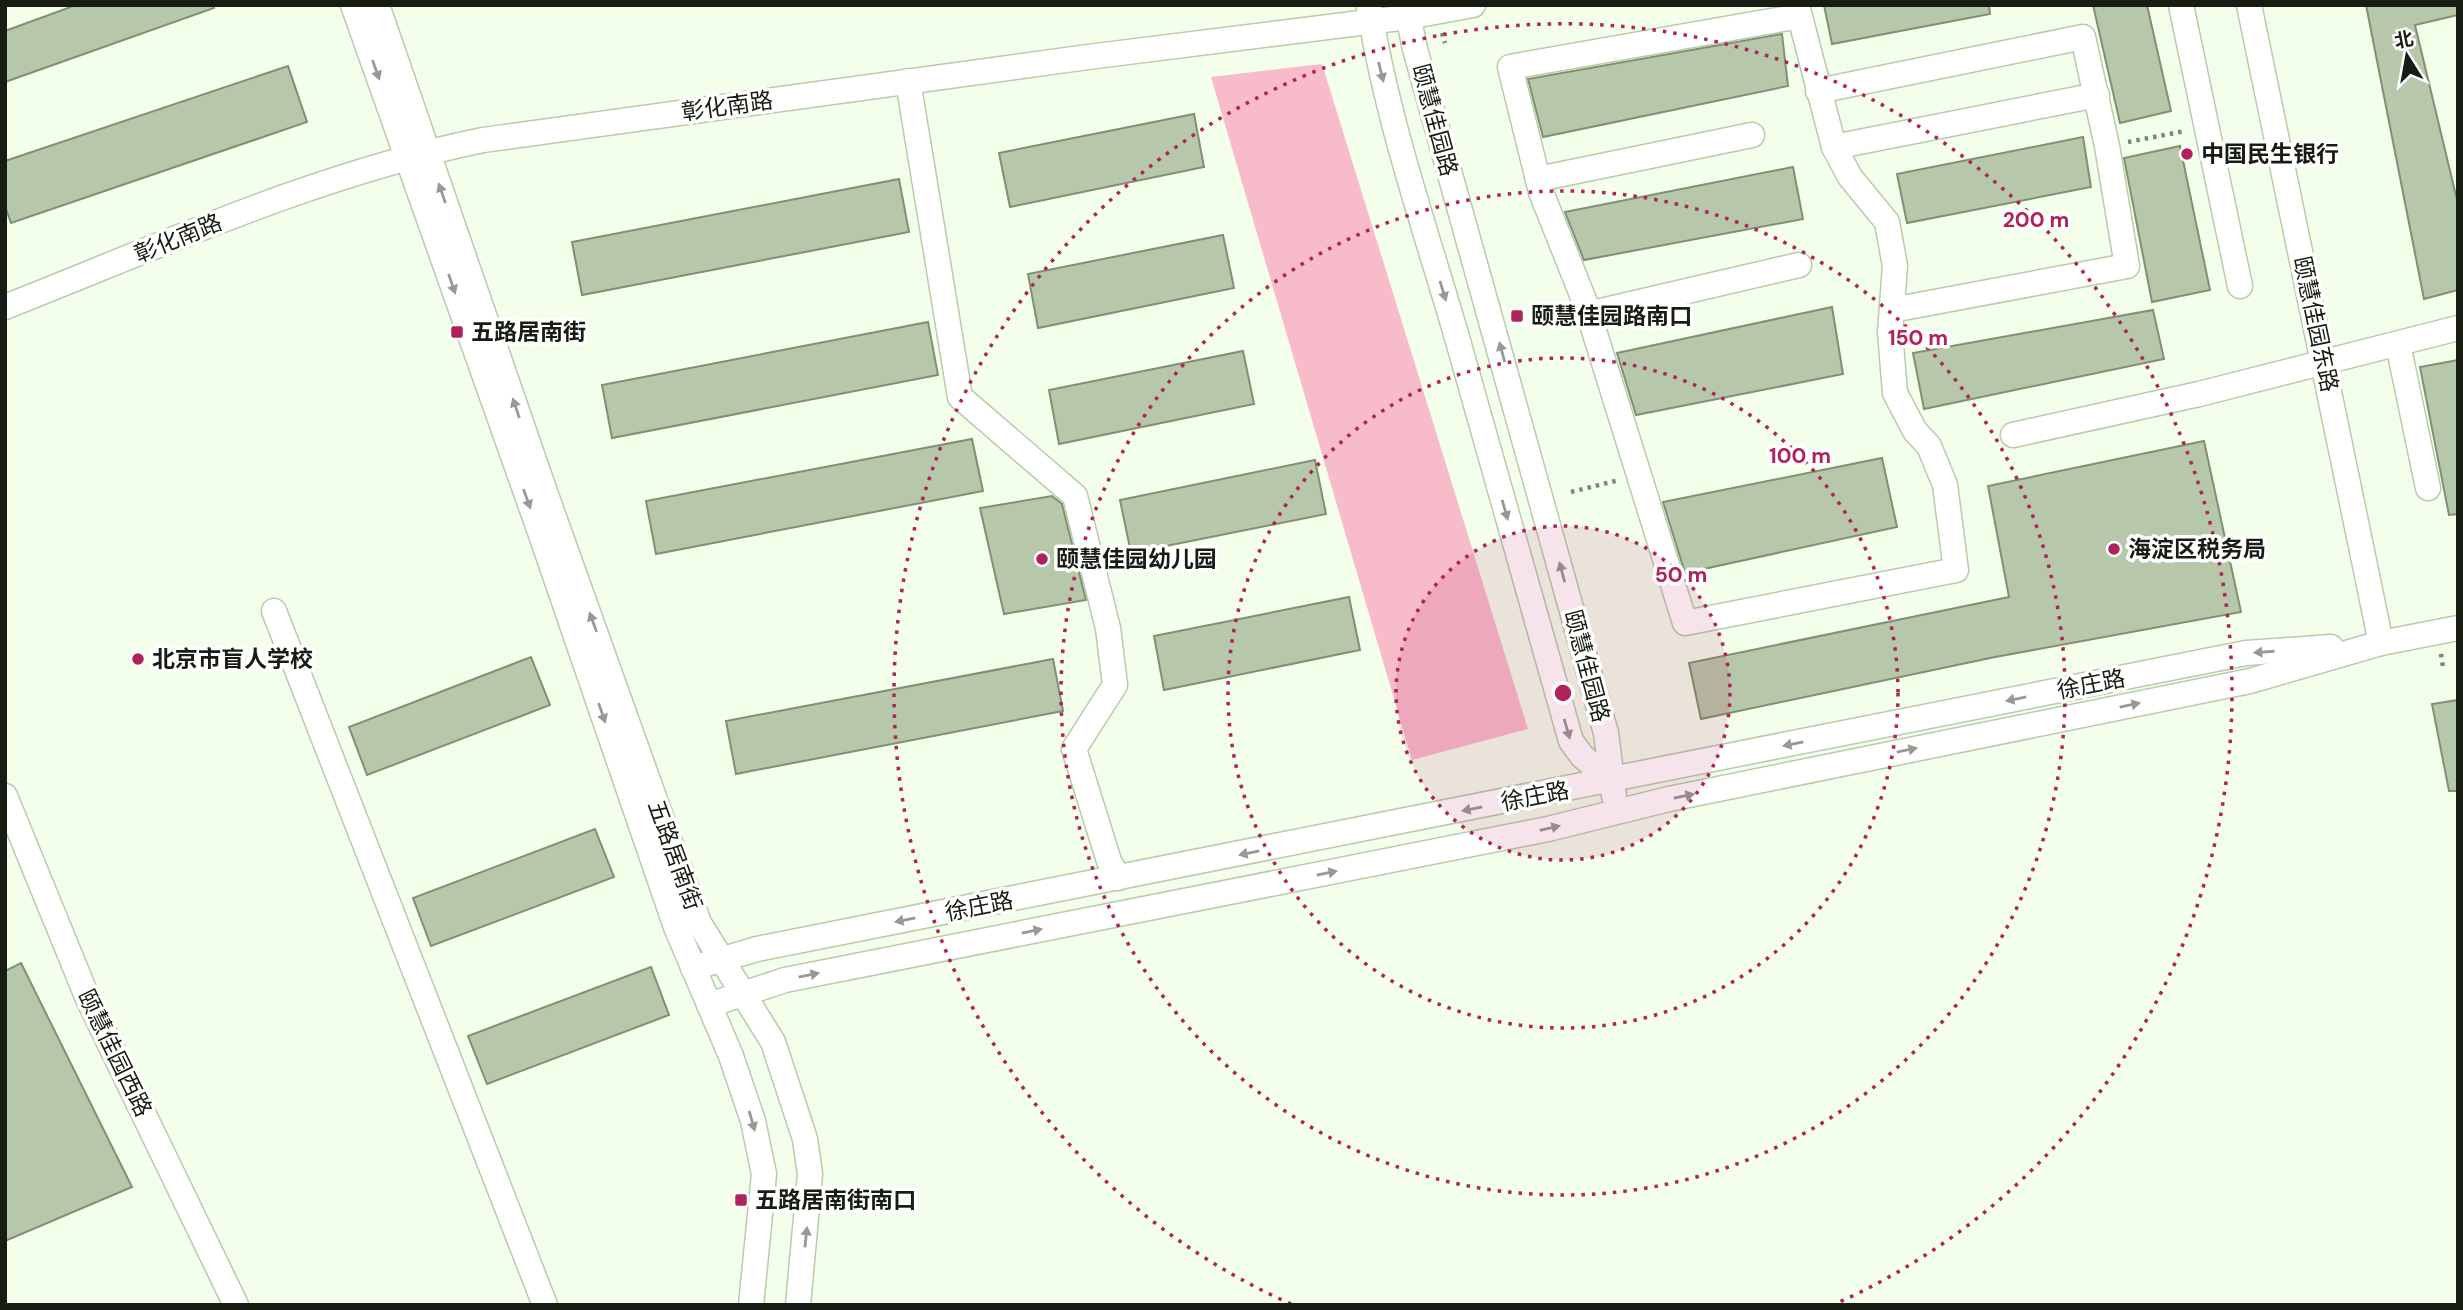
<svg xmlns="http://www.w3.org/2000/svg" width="2463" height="1310" font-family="'DM Sans','Noto Sans SC',sans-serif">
<rect width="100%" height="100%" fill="#f3feeb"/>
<polygon fill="#f7bbc9" points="1322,64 1528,729 1412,760 1211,77"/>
<g fill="#b7c7a9" stroke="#809073" stroke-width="2">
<polygon points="76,5 213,5 214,8 5,82 5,31"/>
<polygon points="1824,5 1989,5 1990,14 1832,44"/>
<polygon points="2093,5 2147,5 2171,111 2120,123"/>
<polygon points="2366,5 2458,5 2458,15 2415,25 2458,204 2458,290 2424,299"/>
<polygon points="1782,34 1788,86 1543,137 1528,79"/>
<polygon points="288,66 307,122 11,223 5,206 5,161"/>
<polygon points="1194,114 1204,167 1010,207 999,153"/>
<polygon points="2083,137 2091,187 1907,223 1897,174"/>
<polygon points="2180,146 2210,290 2152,302 2124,158"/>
<polygon points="1793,167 1803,219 1584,260 1565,212"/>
<polygon points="899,179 909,232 582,295 572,242"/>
<polygon points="1223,235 1234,288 1038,328 1028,274"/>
<polygon points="1832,307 1843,374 1636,415 1617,353"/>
<polygon points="2153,310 2164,359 1924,409 1913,353"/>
<polygon points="928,322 938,375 612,438 602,385"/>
<polygon points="1243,351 1254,404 1059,444 1049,390"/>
<polygon points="2458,360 2458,514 2449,515 2420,367"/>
<polygon points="972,439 983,491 656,554 646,501"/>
<polygon points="2204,441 2241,612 1995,657 1701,719 1689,663 2009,597 1988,486"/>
<polygon points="1882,458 1897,527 1685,573 1663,502"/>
<polygon points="1315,460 1326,514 1131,553 1120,500"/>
<polygon points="1052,496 1062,504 1086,600 1004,614 980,508"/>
<polygon points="1349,597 1360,650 1164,690 1154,636"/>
<polygon points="531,657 550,705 367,775 349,727"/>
<polygon points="1053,659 1063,711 736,774 726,721"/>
<polygon points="2458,700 2458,791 2449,791 2432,704"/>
<polygon points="595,829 614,877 431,946 413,898"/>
<polygon points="21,963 132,1187 5,1241 5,971"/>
<polygon points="651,967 669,1015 487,1084 468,1036"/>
</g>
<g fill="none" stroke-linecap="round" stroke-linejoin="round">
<defs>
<g id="minor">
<polyline points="353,5 540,532 676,927 731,1056 753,1121 764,1174 751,1305"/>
<polyline points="377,5 545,492 699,923 773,1042 805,1139 810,1174 798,1305"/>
<polyline points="1406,5 1415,49 1606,733 1614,796"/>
<polyline points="1797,5 1834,147 1850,177 1887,222 1895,266 1890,332 1895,393 1915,431 1929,446 1945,485 1956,570 1685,623 1586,305 1541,192 1510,67 1800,16"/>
<polyline points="2181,5 2240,286"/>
<polyline points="2249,5 2381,643"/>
<path d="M 1369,7 C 1387,119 1424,225 1456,334 C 1495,469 1532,605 1571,741 L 1582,756 L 1611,781"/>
<polyline points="908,81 960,397 1075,496 1108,628 1115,685 1074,749 1109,861 1118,878"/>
<polyline points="1818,91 2083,37 2107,146 2127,266 1892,310"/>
<polyline points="1834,147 2097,95"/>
<polyline points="1538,179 1752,135"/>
<path d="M 5,307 C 162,245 317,174 483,140 L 1088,57 L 1408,17 L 1473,5"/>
<polyline points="1588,314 1799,265"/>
<polyline points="2398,344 2428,488"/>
<polyline points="2013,435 2199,394 2458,328"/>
<polyline points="274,611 545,1305"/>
<polyline points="5,796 88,999 236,1305"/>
<polyline points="693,968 757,949 2246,653 2331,647"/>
<polyline points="709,1005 785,980 1548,829 1669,799 2250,681 2381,643 2458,628"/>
</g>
</defs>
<use href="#minor" stroke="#bacbac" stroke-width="27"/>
<g stroke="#7e8678" stroke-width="4.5" stroke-dasharray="3.5 5" stroke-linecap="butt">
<polyline points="1442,33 1445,43"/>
<polyline points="2128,142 2185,131"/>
<polyline points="1571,492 1619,480"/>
<polyline points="2441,654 2443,667"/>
</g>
<use href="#minor" stroke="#fff" stroke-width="24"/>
</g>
<defs><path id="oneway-solid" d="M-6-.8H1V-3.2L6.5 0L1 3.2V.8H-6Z" transform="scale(1.75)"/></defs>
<g fill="#979994">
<use href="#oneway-solid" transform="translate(376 70) rotate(70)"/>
<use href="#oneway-solid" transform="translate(1381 72) rotate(76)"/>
<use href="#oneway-solid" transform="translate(442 193) rotate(-109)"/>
<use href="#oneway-solid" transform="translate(452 284) rotate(71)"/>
<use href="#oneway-solid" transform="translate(1443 291) rotate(73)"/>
<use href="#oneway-solid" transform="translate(1502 352) rotate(-105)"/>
<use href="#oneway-solid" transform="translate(516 408) rotate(-109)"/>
<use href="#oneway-solid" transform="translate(527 499) rotate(70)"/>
<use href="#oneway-solid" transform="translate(1505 510) rotate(74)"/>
<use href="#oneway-solid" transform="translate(1562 572) rotate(-105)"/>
<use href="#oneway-solid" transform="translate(593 622) rotate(-110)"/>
<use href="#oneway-solid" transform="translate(2264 652) rotate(176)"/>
<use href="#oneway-solid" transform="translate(2016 699) rotate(169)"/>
<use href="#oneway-solid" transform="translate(2130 705) rotate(-11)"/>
<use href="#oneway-solid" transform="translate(602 713) rotate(71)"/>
<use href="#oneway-solid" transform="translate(1567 729) rotate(74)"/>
<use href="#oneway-solid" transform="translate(1793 744) rotate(169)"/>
<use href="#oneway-solid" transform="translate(1907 750) rotate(-11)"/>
<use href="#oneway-solid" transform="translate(1684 796) rotate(-11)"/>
<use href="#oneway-solid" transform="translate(1472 809) rotate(169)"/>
<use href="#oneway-solid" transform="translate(1550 828) rotate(-13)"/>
<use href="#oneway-solid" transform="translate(1249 853) rotate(169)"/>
<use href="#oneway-solid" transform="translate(1327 873) rotate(-11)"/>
<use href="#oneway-solid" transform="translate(905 920) rotate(169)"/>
<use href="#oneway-solid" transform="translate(1032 931) rotate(-11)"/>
<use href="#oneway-solid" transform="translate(809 975) rotate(-11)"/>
<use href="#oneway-solid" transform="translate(752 1121) rotate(74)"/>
<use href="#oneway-solid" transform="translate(806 1237) rotate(-84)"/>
</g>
<circle cx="1563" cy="693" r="167" fill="#b02259" fill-opacity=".12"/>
<g fill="none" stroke="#b02259" stroke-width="3.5" stroke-dasharray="3.5 7">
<circle cx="1563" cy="693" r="167"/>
<circle cx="1563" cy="693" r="335"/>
<circle cx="1563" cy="693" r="502"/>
<path d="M1291 1304A669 669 0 1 1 1835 1304"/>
</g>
<g fill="#b02259" stroke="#fff" stroke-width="2.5">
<circle cx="2187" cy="154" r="7"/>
<rect x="1510" y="309" width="14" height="14" rx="3.5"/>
<rect x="450" y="325" width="14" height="14" rx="3.5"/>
<circle cx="2114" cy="549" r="7"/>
<circle cx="1042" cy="559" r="7"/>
<circle cx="138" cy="659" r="7"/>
<rect x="734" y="1193" width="14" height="14" rx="3.5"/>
</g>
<g text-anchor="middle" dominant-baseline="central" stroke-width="7" stroke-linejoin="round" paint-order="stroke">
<g font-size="23" fill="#171d12" stroke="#fff">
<text transform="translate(727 106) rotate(-8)">彰化南路</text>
<text transform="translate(1435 120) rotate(75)">颐慧佳园路</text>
<text transform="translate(178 238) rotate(-22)">彰化南路</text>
<text transform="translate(2316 324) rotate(78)">颐慧佳园东路</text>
<text transform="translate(1587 666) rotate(75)">颐慧佳园路</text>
<text transform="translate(2091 684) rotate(-11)">徐庄路</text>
<text transform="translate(1535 796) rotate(-11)">徐庄路</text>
<text transform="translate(675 855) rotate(70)">五路居南街</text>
<text transform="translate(979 906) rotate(-11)">徐庄路</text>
<text transform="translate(115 1053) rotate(64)">颐慧佳园西路</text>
</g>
<g font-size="23" font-weight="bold" fill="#171d12" stroke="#fff" text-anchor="start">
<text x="2201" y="154">中国民生银行</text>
<text x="1531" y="316">颐慧佳园路南口</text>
<text x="471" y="332">五路居南街</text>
<text x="2128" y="549">海淀区税务局</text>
<text x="1056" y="559">颐慧佳园幼儿园</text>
<text x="152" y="659">北京市盲人学校</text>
<text x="755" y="1200">五路居南街南口</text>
</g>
</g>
<circle cx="1563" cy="693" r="10" fill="#b02259" stroke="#fff" stroke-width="3.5"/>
<g font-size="21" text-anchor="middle" font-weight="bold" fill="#b02259" stroke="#fff" stroke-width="7" stroke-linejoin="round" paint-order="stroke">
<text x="2036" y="227">200 m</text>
<text x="1918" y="345">150 m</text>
<text x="1800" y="463">100 m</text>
<text x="1681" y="582">50 m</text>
</g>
<rect width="2463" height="1310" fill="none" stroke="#171d12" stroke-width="14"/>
<g transform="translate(2407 56) rotate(349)" stroke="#ffffff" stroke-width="5" paint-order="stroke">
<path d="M0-5L12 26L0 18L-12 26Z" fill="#171d12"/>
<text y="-10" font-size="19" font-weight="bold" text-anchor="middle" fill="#171d12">北</text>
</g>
</svg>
